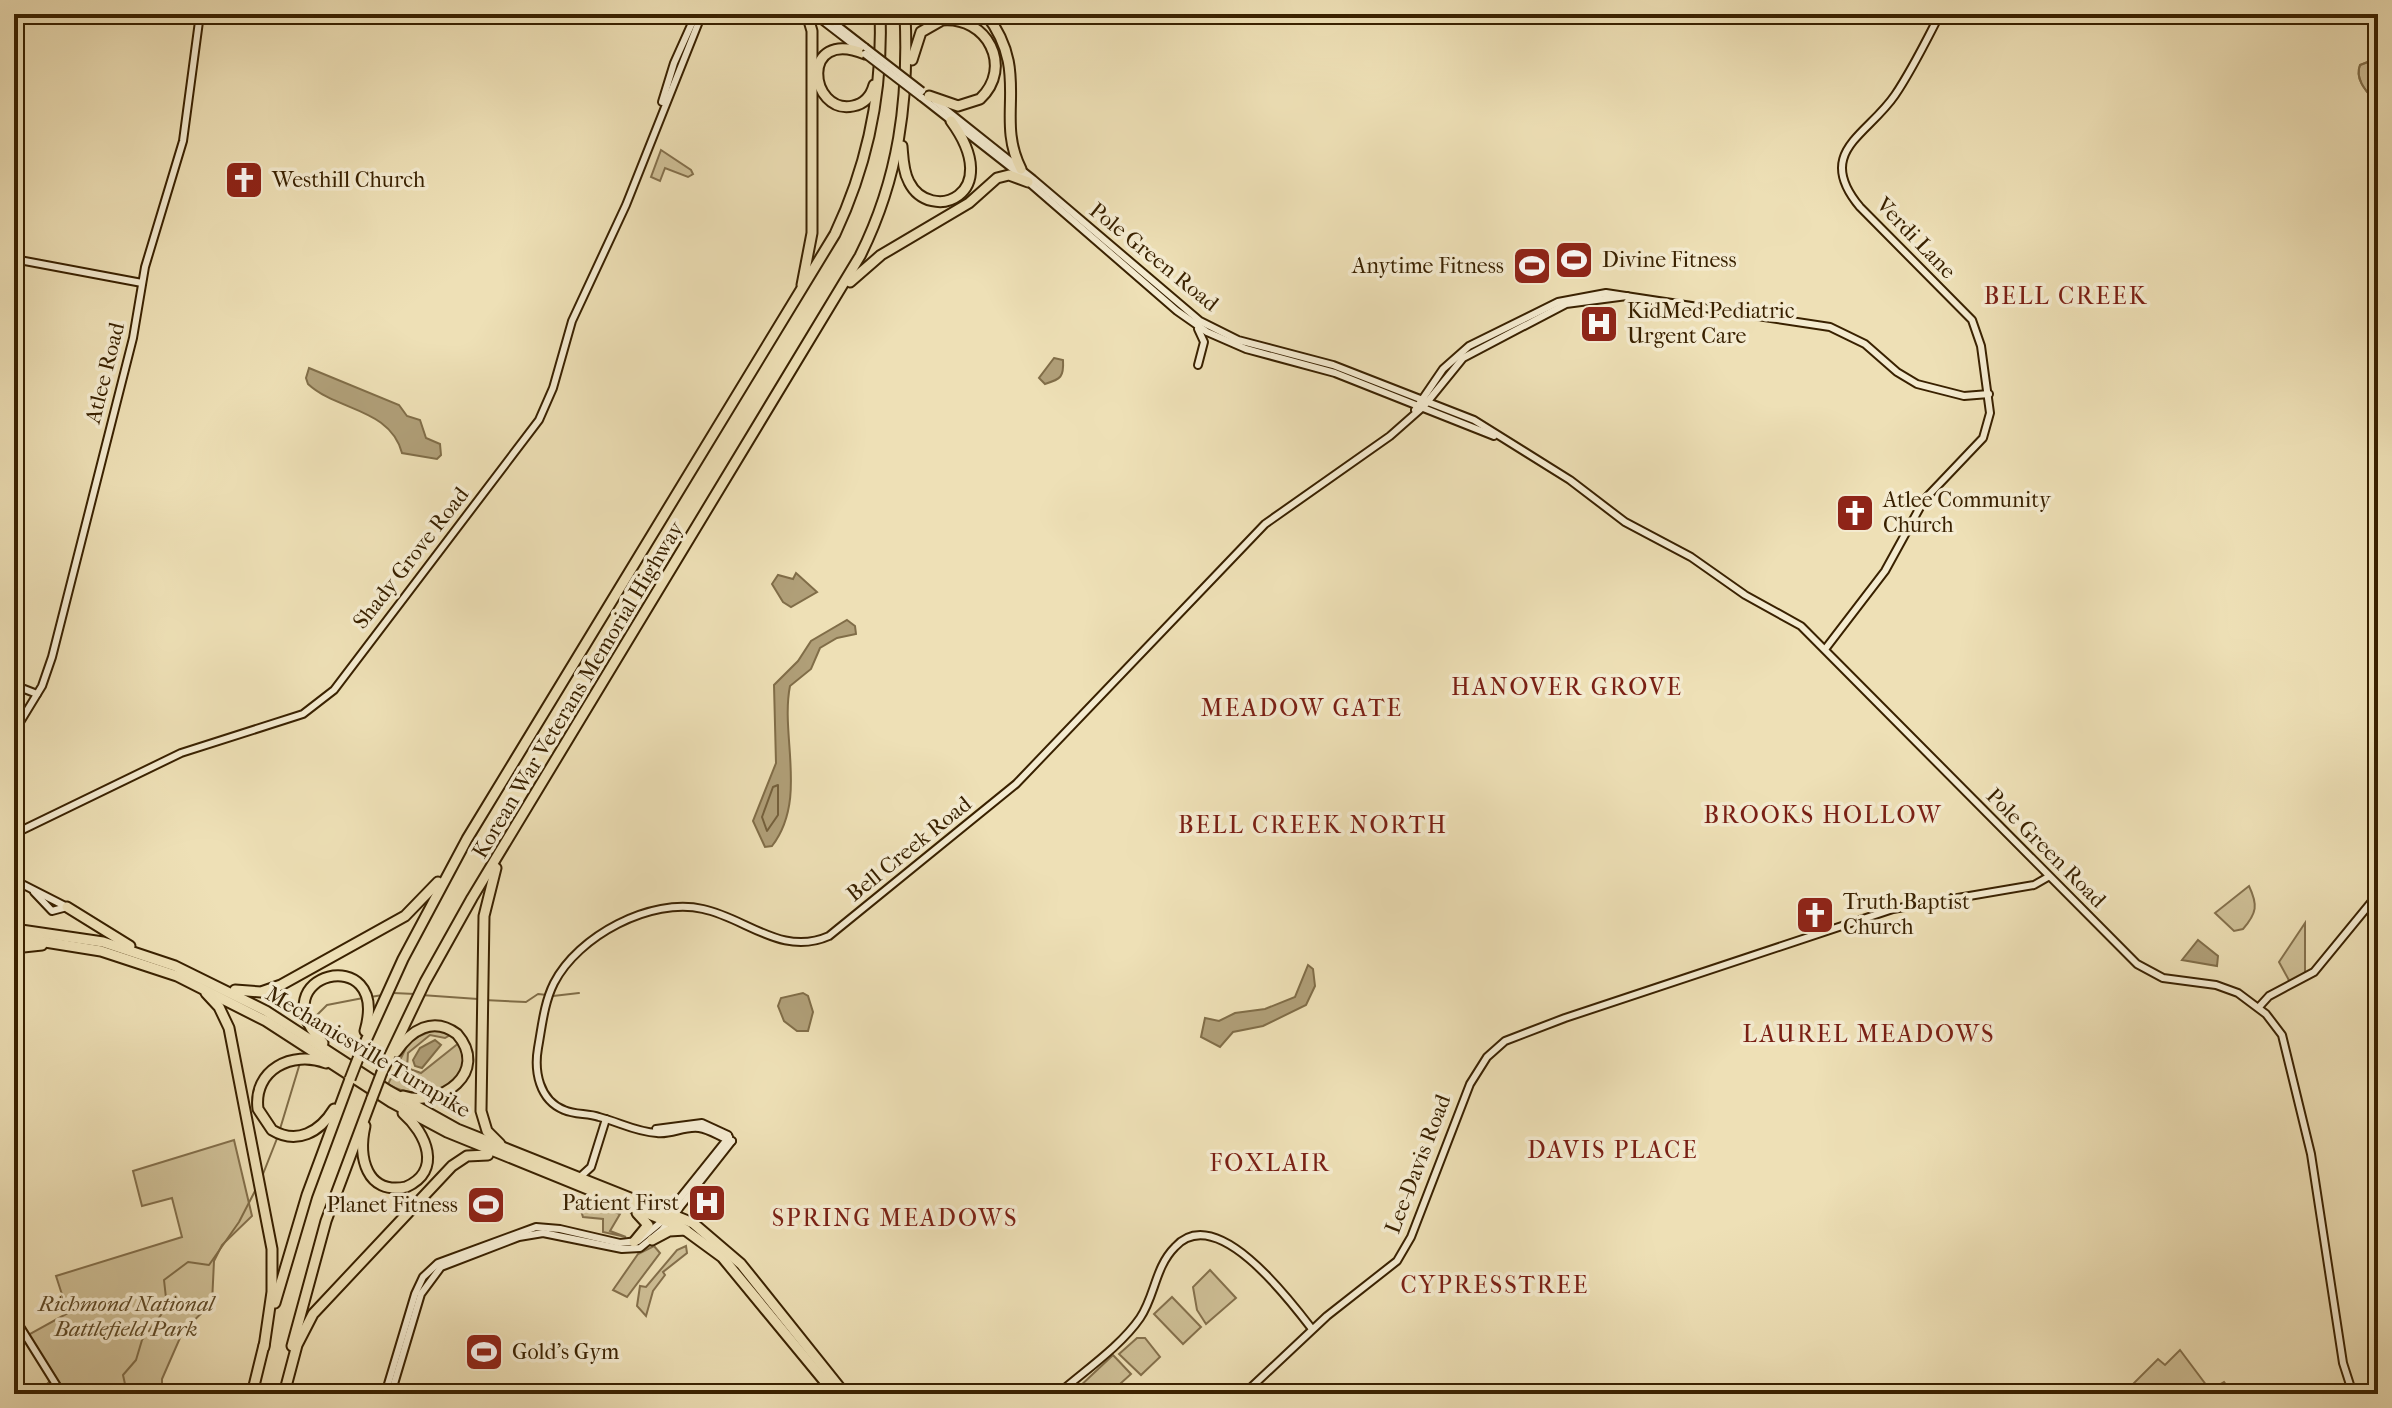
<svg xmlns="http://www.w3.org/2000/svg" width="2392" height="1408" font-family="'IM FELL French Canon',serif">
<rect width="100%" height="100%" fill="#eee0b6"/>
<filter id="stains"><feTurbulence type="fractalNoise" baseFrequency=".0025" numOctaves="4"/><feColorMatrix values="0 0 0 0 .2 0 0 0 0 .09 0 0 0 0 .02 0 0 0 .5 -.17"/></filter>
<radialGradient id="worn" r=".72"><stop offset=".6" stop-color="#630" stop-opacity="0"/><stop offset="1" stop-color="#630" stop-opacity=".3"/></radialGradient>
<g fill="#cfc097" stroke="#84704c" stroke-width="2">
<path d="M 2378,58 L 2378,105 C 2368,93 2354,80 2360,65 Z"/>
<polygon points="661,150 691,170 693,174 688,177 665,168 660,181 651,177"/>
<path d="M 2249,886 C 2258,905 2257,913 2243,929 L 2234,931 L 2215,913 Z"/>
<polygon points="2305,923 2305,974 2291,984 2279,962"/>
<path d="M 436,1029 L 452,1034 L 445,1038 L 430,1035 L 408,1053 L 407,1068 L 421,1073 L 460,1042 C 480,1091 421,1104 388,1084 L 410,1040 Z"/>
<polygon points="234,1140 252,1216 222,1245 214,1261 212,1303 183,1331 162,1379 162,1394 37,1394 55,1376 28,1335 68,1313 56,1276 182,1237 172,1198 142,1206 133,1171"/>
<polygon points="586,1202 620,1214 610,1231 626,1237 603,1232 603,1219 583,1217 579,1204"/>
<polygon points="654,1246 660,1253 627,1297 613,1290 638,1254"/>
<polygon points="686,1246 687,1253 663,1272 665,1275 653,1291 646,1316 637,1306 640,1286 646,1287 677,1250"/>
<polygon points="1210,1270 1236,1298 1206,1324 1197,1310 1193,1287"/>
<polygon points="1172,1297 1201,1327 1183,1344 1154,1314"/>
<polygon points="1137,1338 1145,1338 1160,1357 1141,1375 1119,1354"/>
<polygon points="2180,1350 2210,1390 2224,1382 2230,1390 2224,1394 2138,1394 2131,1386 2158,1359 2165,1365"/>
<polygon points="1113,1355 1131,1374 1109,1394 1082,1394 1077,1389"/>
</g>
<g fill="#b09f78" stroke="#806d48" stroke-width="2">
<path d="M 1054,358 L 1063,360 C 1064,377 1061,379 1045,384 L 1039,378 Z"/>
<path d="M 309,368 L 399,405 L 407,416 L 420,420 L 426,438 L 440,444 L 441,455 L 437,459 L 402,453 C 390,408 337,411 308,384 L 306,378 Z"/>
<polygon points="796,573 817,592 791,607 783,602 772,584 778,575 793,579"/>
<path d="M 847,620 L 855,626 L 856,634 L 837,638 L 820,648 L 811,669 L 790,686 C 780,736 808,799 772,846 L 765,847 L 753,821 L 776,763 L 774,685 L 798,661 L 811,641 Z"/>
<polygon points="2198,940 2218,956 2217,966 2182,960"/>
<polygon points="1308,965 1313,969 1315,986 1306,1005 1263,1026 1233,1032 1220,1047 1201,1037 1205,1018 1219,1021 1235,1013 1265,1009 1295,997"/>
<polygon points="803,993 808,996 813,1012 808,1031 797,1031 784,1021 778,1006 781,998"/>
<polygon points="435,1040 441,1045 422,1068 415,1066 413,1060 420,1048"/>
</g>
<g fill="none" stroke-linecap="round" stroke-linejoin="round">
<polygon stroke="#74603c" stroke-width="2" points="778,785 778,815 767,831 762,817 773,787"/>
<g stroke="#806d48" stroke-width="2">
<path d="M 2378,58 L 2360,65 C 2354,80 2368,93 2378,105"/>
<polyline points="393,993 415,994"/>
<polyline points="421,995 478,999"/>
<polyline points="553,996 579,993"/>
<polyline points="370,997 383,995"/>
<polyline points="484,1000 526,1002 538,994 547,995"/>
<polyline points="313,1019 327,1005 363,998"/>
<polyline points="280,1129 300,1063"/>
<polyline points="263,1174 278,1136"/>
<polyline points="114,1394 125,1384 123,1375 136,1360 142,1340 167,1307 164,1280 188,1262 209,1265 239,1222 257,1187"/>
</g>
<defs>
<g id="secondary">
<polyline points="814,14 862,51"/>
<polyline points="829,19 865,47"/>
<polyline points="921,97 1018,173 1177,311 1207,332 1246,349 1335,373 1494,436"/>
<polyline points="935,101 1033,179 1200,321 1238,340 1333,365 1474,420 1570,480 1625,522 1691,557 1745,595 1801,626 2137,964 2163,978 2216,985 2238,993 2266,1014 2282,1035 2311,1154 2343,1363 2353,1394"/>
<polyline points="662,102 674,63 696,14"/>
<polyline points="14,259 142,283"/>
<polyline points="1198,329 1204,342 1198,365"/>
<polyline points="1415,410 1443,369 1469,346 1558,302 1606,293 1830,327 1865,344 1897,372 1917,384 1964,396 1989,394"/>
<path d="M 1826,648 L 1885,571 L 1924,500 L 1983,438 L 1990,413 L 1981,346 L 1972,320 L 1860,207 C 1814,152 1867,136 1895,95 C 1912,70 1926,41 1940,14"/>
<polyline points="14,685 37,694"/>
<polyline points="14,732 42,686 52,657 133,338 145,267 183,141 200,14"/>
<polyline points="14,834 181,753 303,714 334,690 539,420 553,388 572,321 626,205 702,14"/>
<polyline points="14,880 67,907"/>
<polyline points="34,892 52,911 67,907"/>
<polyline points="2259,1007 2269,996 2314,972 2378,894"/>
<polyline points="656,1129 702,1123 728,1135"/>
<path d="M 732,1141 C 720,1138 712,1130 699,1128 C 684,1126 671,1135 657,1133 C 636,1132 619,1122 599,1117 C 588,1113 575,1115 564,1110 C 539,1100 534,1071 538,1048 C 542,1026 544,1003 554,983 C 578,936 651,897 703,909 C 746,918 782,957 829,936 L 1016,784 L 1265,524 L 1390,436 L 1424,406 L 1463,358 L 1566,304 L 1627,296"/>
<polyline points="579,1178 591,1167 606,1119"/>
<polyline points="14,1317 62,1394"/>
<polyline points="385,1394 415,1294 423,1277 438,1263 536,1227 560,1229 620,1243 638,1241 660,1223 729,1137"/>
<polyline points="391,1394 421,1294 441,1267 519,1237 543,1233 622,1249 640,1248 662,1230 732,1141"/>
<path d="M 1058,1394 C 1084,1371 1120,1347 1140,1318 C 1155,1296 1155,1267 1175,1247 C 1216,1202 1289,1299 1312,1329"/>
<polyline points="1244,1394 1327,1316 1397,1261 1411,1237 1470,1084 1487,1057 1505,1041 1565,1018 1893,909 2034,885 2048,877"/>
</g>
<g id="highway">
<polyline points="827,14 832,21"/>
<path d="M 986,14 C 1032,74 994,116 1021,169"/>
<path d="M 865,54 C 799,27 809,115 853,106 C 864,104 871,96 874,85"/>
<path d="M 912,60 L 921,32 L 942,20 C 987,16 1014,67 980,99 L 958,106 L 929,96"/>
<path d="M 902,146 C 903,158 903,171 909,182 C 930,224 1006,196 951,121"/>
<polyline points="850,282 881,255 969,203 997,178 1009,175 1028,182"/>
<polyline points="802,285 812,233 812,31 807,14"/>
<polyline points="496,868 484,916 481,1111 487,1131 500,1144"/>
<polyline points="67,907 130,946"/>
<polyline points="14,929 103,942 175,966 266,1011 389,1091 457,1129 693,1223 741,1264 845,1394"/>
<polyline points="14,937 101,951 177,976 266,1021 391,1102 447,1132 681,1227 722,1257 835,1394"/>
<polyline points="14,948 42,945"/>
<polyline points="235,990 261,992 281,985 405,916 438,882"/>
<polyline points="206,993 219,1007 229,1028 272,1249 272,1292 264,1347"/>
<path d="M 323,1043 C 256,974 391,940 365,1031"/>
<path d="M 396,1052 C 411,1030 433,1016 457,1034 C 490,1072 441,1108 403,1096"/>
<path d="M 359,1056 L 403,959 L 467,839 L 835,234 C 868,164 883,91 880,14"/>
<path d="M 326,1063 C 292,1050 253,1070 258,1109 L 272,1130 C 297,1145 320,1132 334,1109"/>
<path d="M 382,1072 L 425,982 L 472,898 L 860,256 C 899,178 909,100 905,14"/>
<path d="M 365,1126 C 358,1157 366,1195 406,1187 C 443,1171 426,1133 403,1113"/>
<polyline points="652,1240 669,1231 686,1230"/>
<polyline points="634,1242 648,1225 637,1213"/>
<polyline points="275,1303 307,1195 350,1079"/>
<polyline points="292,1346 326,1221 372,1098"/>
<polyline points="252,1394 264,1345"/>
<polyline points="284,1394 297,1345 313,1314 452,1166 467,1156 488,1155"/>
</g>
</defs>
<use href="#secondary" stroke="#392100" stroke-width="10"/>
<use href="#highway" stroke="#392100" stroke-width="13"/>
<use href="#secondary" stroke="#f4ebd0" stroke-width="6"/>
<use href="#highway" stroke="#eee0b6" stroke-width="9"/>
<defs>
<g id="secondary-bridge">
<polyline points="865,47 922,91"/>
<polyline points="865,54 921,97"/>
</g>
<g id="highway-bridge">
<polyline points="350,1079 359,1056"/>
<polyline points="372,1098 382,1072"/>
</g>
</defs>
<use href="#secondary-bridge" stroke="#392100" stroke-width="10" stroke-linecap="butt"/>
<use href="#highway-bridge" stroke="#392100" stroke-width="13" stroke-linecap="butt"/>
<use href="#secondary-bridge" stroke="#f4ebd0" stroke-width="6"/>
<use href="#highway-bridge" stroke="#eee0b6" stroke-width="9"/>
</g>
<defs>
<symbol id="church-square" viewBox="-11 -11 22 22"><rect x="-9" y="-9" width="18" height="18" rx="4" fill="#8f2418" stroke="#f4ebd0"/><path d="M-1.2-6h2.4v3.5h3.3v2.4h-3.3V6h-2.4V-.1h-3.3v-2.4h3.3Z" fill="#fff"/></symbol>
<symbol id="stadium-square" viewBox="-11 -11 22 22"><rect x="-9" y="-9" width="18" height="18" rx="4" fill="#8f2418" stroke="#f4ebd0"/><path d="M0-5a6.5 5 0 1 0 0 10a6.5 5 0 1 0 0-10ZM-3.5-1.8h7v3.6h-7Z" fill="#fff"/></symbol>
<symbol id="hospital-square" viewBox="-11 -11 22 22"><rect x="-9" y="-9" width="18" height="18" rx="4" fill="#8f2418" stroke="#f4ebd0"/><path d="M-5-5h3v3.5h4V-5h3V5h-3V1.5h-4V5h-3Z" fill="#fff"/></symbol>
</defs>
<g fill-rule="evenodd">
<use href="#church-square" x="222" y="158" width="44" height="44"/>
<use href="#stadium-square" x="1552" y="238" width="44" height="44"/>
<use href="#stadium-square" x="1510" y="244" width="44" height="44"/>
<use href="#hospital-square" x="1577" y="302" width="44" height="44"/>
<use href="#church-square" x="1833" y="491" width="44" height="44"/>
<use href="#church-square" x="1793" y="893" width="44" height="44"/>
<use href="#hospital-square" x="685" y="1181" width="44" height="44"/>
<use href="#stadium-square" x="464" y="1183" width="44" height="44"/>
<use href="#stadium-square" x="462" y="1330" width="44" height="44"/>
</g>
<g text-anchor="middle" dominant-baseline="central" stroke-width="7" stroke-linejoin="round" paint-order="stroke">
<g font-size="22" fill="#392100" stroke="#f4ebd0" text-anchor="start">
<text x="272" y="180">Westhill Church</text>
<text x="1602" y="260">Divine Fitness</text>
<text x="1504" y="266" text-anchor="end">Anytime Fitness</text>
<text x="1627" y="311">KidMed Pediatric<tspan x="1627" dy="25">Urgent Care</tspan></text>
<text x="1883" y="500">Atlee Community<tspan x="1883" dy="25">Church</tspan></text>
<text x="1843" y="902">Truth Baptist<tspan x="1843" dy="25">Church</tspan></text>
<text x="679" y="1203" text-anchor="end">Patient First</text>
<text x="458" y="1205" text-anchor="end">Planet Fitness</text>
<text x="512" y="1352">Gold's Gym</text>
</g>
<g font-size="22" fill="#392100" stroke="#f4ebd0">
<text transform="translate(1916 238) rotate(46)">Verdi Lane</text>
<text transform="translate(1154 257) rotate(39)">Pole Green Road</text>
<text transform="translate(105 373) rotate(-76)">Atlee Road</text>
<text transform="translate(411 558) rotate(-52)">Shady Grove Road</text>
<text transform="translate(578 690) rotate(-59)">Korean War Veterans Memorial Highway</text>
<text transform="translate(2046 848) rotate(45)">Pole Green Road</text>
<text transform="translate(909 849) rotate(-39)">Bell Creek Road</text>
<text transform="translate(368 1052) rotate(31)">Mechanicsville Turnpike</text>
<text transform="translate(1418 1164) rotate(-69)">Lee-Davis Road</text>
</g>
<g font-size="22" font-style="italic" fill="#5e4926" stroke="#f4ebd0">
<text x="126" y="1304">Richmond National<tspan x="126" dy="25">Battlefield Park</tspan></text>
</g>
<g font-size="24" letter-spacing="2" fill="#7a1f14" stroke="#f4ebd0">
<text x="2066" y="296">BELL CREEK</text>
<text x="1567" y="687">HANOVER GROVE</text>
<text x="1302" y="708">MEADOW GATE</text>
<text x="1823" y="815">BROOKS HOLLOW</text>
<text x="1313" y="825">BELL CREEK NORTH</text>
<text x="1869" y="1034">LAUREL MEADOWS</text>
<text x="1613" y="1150">DAVIS PLACE</text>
<text x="1270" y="1163">FOXLAIR</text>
<text x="895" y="1218">SPRING MEADOWS</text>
<text x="1495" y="1285">CYPRESSTREE</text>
</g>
</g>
<rect width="2392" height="1408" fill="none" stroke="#eee0b6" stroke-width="48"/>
<rect x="16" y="16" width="2360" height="1376" fill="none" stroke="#392100" stroke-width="4"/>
<rect x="24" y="24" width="2344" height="1360" fill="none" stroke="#392100" stroke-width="2"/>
<rect width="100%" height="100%" filter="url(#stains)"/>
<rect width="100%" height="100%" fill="url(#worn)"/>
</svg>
